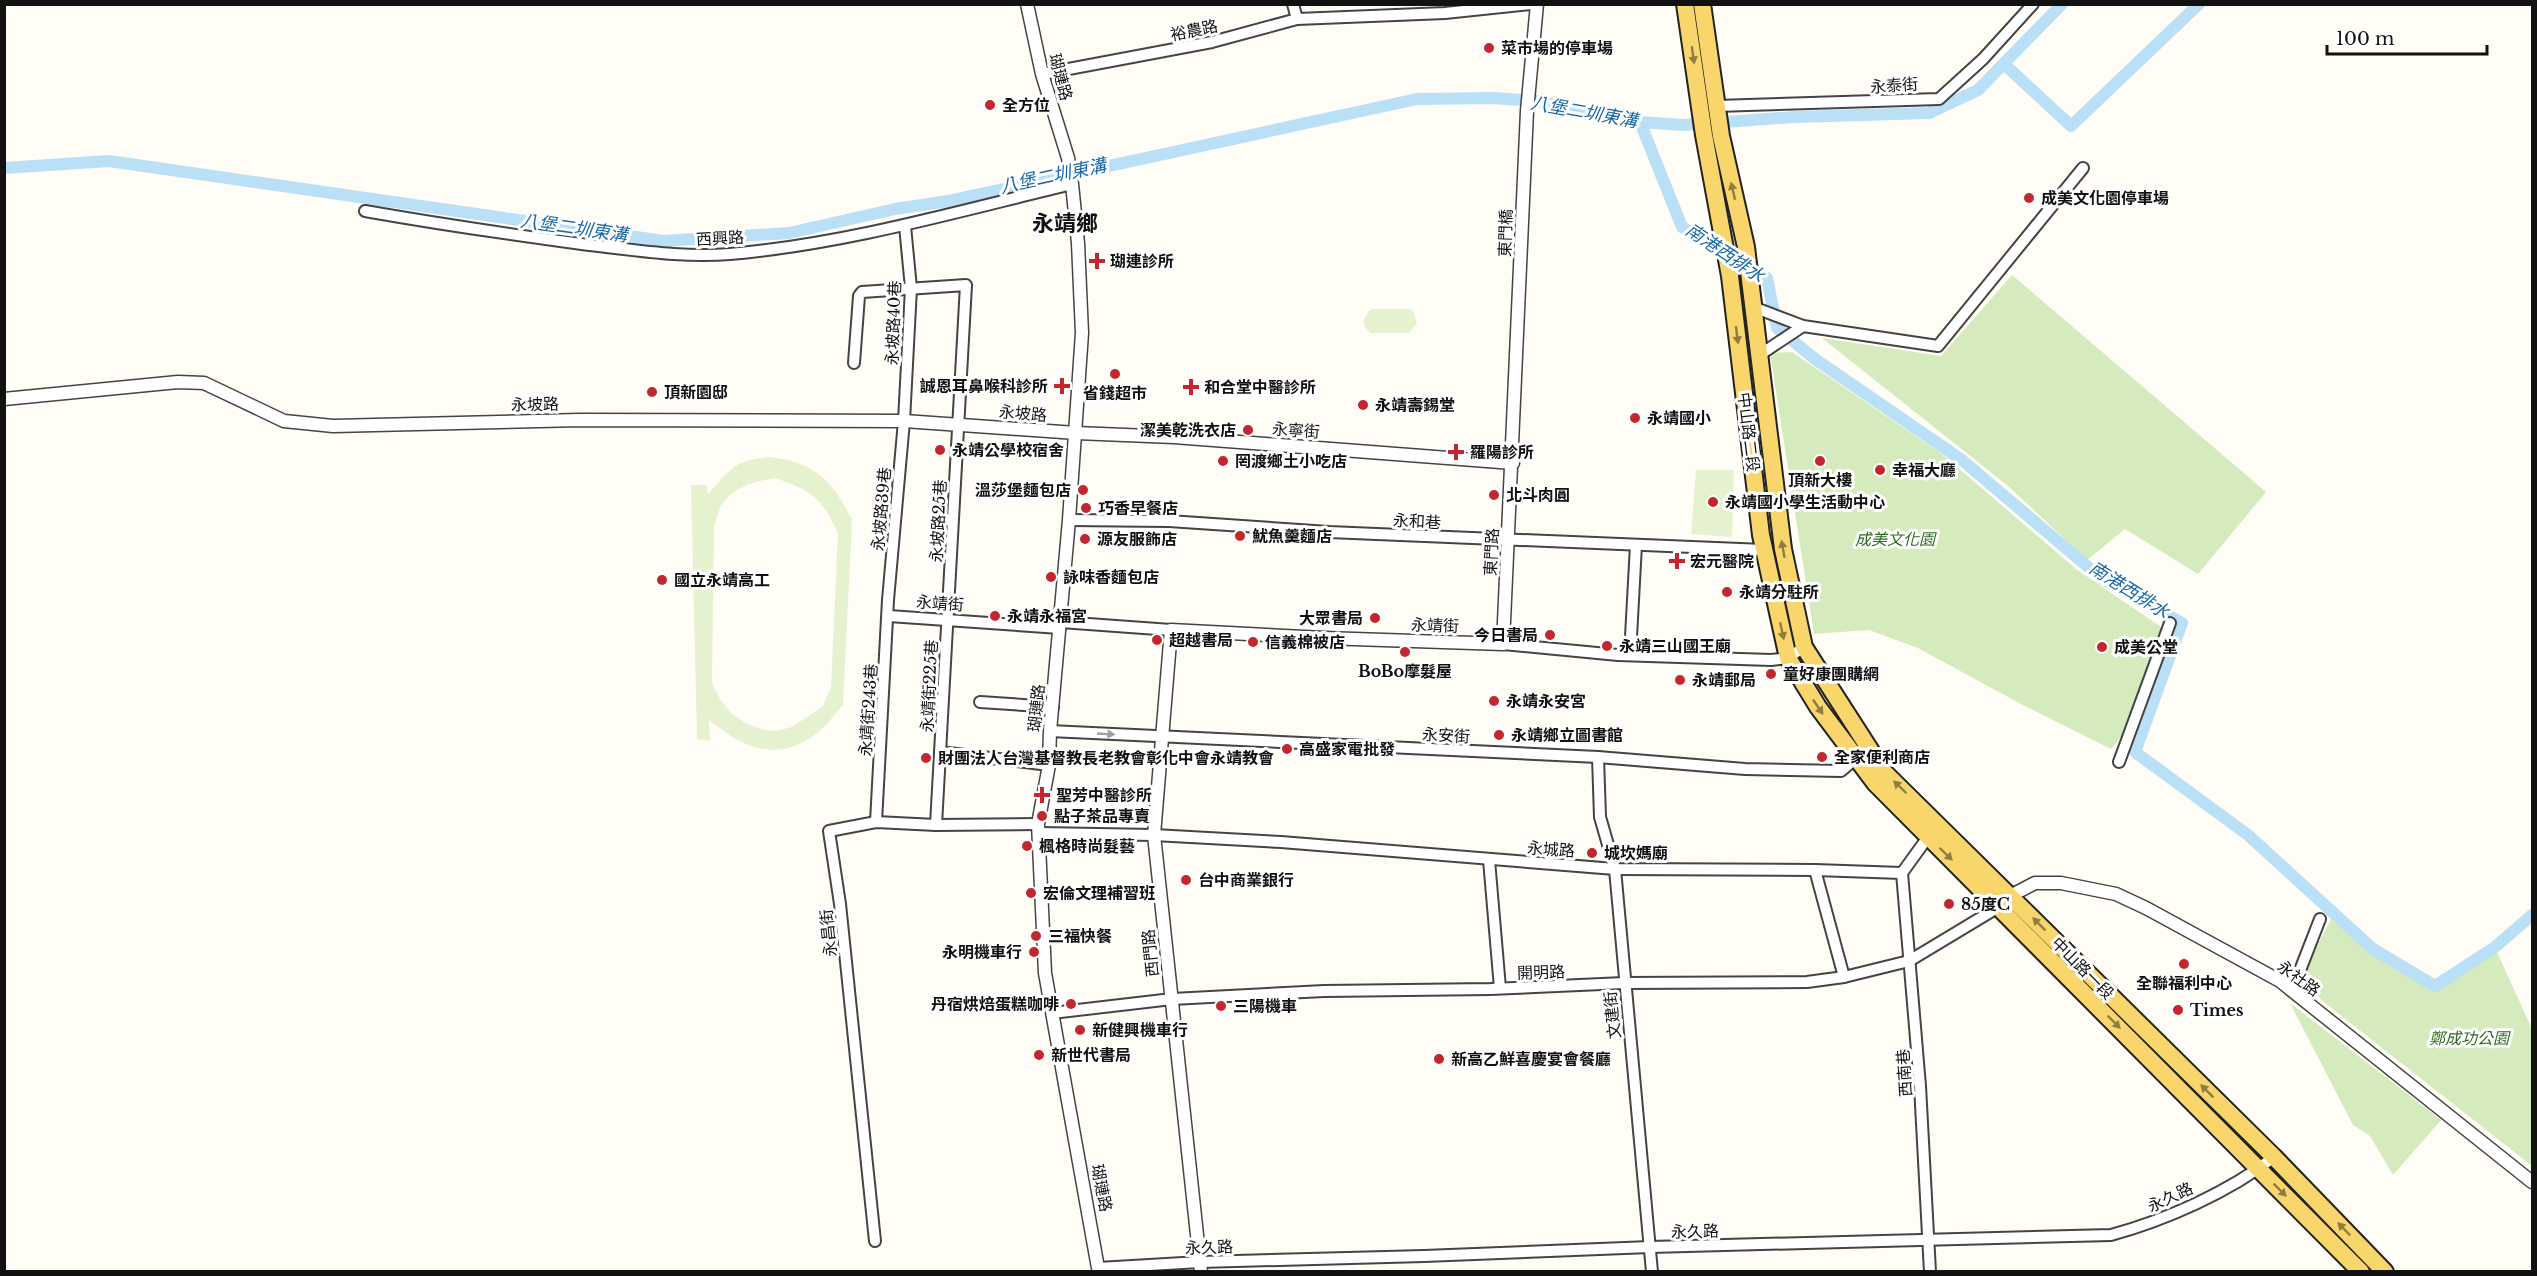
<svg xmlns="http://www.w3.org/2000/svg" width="2537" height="1276" font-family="'Libre Baskerville','Noto Sans TC',serif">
<rect width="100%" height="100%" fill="#fffdf5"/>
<g fill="#d5ebbd">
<polygon points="2012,275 2266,492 2198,574 2125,529 2087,560 2008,486 1822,338 1941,356"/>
<polygon points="1792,352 1942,454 2076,569 2161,627 2160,639 2122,735 2111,749 2019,703 1918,648 1869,630 1814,634 1770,353"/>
<polygon points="2334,914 2373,949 2435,986 2496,950 2532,1029 2532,1166 2325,1003 2299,979"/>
<polygon points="2290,1003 2441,1120 2393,1175 2370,1136 2353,1125"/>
</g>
<g fill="#e6f2cf" fill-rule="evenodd">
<polygon points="1373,309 1409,309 1413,311 1417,323 1409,333 1371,333 1367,330 1363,321 1369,311"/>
<path d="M 770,457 C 816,463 832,480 852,520 L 843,705 C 835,714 827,725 817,733 C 778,764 743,748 709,720 L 710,741 L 697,739 L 691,485 L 706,485 L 708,494 C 732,467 734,461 770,457 ZM 775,478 C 812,491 821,497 838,533 L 831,687 L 823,706 L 792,727 L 776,731 L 764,730 L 747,724 L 731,713 L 720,699 L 712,683 L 714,526 C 717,519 718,509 723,503 C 735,486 757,481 775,478 Z"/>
<polygon points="1696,470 1734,470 1732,537 1691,534"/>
</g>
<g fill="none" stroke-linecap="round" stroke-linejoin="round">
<g stroke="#b9e0f7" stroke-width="12">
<polyline points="2004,64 2071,126 2199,4"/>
<polyline points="1640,122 1682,227 1767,278 1777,328 1815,359 1962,460 2101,578 2182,623 2135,752 2248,835 2373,949 2435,986 2495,947 2532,915"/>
<polyline points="4,168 109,161 664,241 789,233 895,209 948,201 1417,99 1493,98 1537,101 1640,122 1683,125 1795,117 1929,113 1978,90 2062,4"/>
</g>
<defs>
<g id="minor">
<polyline points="1293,4 1297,19"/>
<polyline points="1042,74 1212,42 1297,19 1445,13 1531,4"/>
<polyline points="1716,106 1939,99 1983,59 2033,4"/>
<path d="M 365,211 C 439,224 514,235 589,245 C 636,250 683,258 730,254 C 846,244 959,211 1072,184"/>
<polyline points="1753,307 1803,326 1938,346 2083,168"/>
<polyline points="1758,356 1803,326"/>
<polyline points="854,363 859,296 862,292 966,285 936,825"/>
<polyline points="1069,520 1169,521 1329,532 1764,550"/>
<polyline points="889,616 1060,628"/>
<polyline points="1061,622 1171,630"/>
<polyline points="1503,644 1618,655 1771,660 1788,658 1804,647"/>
<polyline points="1630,655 1636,545"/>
<polyline points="980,702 1053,707"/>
<polyline points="1050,731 1598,757 1745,769 1841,771 1861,754"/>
<polyline points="940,752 1049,765"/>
<polyline points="1598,757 1600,817 1615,869 1652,1272"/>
<polyline points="2119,762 2170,623"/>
<polyline points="876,822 888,600 904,421 911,288 905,226"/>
<polyline points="1040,833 1154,835 1281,842 1615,869 1815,870 1902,873 1928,837"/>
<polyline points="1489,860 1500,988"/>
<polyline points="1815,870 1844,977"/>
<polyline points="1902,873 1920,1086 1930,1272"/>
<polyline points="2292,991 2320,919"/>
<polyline points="1052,1013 1172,999 1324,991 1490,989 1624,983 1807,982 1844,977 1909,961 2002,905"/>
<polyline points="875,1241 840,904 829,831 876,822 936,825 1038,824"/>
<path d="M 1098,1268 L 1200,1262 L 1424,1256 L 1650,1247 L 2111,1235 C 2166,1220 2229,1192 2274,1157"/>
</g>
<g id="tertiary">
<polyline points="1027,4 1042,74 1068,158 1072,184 1078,243 1082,333 1069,520 1050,731 1049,765 1038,824 1045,973 1098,1268"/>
<polyline points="4,399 178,382 204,383 284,421 333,426 580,420 904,421 1076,433 1174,437 1513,463"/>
<polyline points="2010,896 2035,883 2061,883 2116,894 2146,908 2280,981 2532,1182"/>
<polyline points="1201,1272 1154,835 1171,630 1324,638 1503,644 1527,111 1537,4"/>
</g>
<g id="primary">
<polyline points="1685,4 1704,135 1730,276 1761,535 1788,658 1818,707 1875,783 2361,1272"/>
<polyline points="1702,4 1721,136 1746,247 1783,549 1804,647 1885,773 2274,1157 2385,1272"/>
</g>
</defs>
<use href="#minor" stroke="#444" stroke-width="14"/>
<use href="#tertiary" stroke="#444" stroke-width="15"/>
<use href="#primary" stroke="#222" stroke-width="20"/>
<use href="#minor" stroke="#fff" stroke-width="10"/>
<use href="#tertiary" stroke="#fff" stroke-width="12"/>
<use href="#primary" stroke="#f9d66b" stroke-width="16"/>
</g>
<defs><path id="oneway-solid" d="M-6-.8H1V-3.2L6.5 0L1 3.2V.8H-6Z" transform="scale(1.5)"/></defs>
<g fill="#917d42">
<use href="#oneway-solid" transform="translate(1693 55) rotate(82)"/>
<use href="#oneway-solid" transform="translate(1733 191) rotate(-103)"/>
<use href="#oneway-solid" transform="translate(1737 335) rotate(83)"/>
<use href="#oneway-solid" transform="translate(1783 549) rotate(-100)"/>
<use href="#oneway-solid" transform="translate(1782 631) rotate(78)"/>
<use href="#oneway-solid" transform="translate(1818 707) rotate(56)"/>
<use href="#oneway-solid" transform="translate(1900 787) rotate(-136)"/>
<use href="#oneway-solid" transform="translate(1946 854) rotate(44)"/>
<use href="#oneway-solid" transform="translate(2039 924) rotate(-135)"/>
<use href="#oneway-solid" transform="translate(2114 1022) rotate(45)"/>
<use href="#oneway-solid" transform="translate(2207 1091) rotate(-135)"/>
<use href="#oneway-solid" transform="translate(2280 1190) rotate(45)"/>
<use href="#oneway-solid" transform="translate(2344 1229) rotate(-134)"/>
</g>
<use fill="#a0a0a0" href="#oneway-solid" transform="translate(1106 734) rotate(3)"/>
<g fill="#c4262e" stroke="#fff" stroke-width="2">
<circle cx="1489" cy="48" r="6"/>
<circle cx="990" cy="105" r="6"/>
<circle cx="2029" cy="198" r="6"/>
<path d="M1094 252h6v6h6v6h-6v6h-6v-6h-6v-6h6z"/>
<circle cx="1115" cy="374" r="6"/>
<path d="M1059 377h6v6h6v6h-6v6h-6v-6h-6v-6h6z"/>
<path d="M1188 378h6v6h6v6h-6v6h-6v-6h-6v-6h6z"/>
<circle cx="652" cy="392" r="6"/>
<circle cx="1363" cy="405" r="6"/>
<circle cx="1635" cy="418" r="6"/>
<circle cx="1248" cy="430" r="6"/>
<circle cx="940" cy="450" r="6"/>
<path d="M1453 443h6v6h6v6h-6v6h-6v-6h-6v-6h6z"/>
<circle cx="1223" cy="461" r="6"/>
<circle cx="1820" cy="461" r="6"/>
<circle cx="1880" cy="470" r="6"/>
<circle cx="1083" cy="490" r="6"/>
<circle cx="1494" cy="495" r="6"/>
<circle cx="1713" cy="502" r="6"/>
<circle cx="1086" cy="508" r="6"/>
<circle cx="1240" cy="536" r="6"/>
<circle cx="1085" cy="539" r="6"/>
<path d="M1674 552h6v6h6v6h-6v6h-6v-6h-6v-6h6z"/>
<circle cx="1051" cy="577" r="6"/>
<circle cx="662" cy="580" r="6"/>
<circle cx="1727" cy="592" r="6"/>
<circle cx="995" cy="616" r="6"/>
<circle cx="1375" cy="618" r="6"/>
<circle cx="1550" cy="635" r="6"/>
<circle cx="1157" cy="640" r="6"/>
<circle cx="1253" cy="642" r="6"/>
<circle cx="1607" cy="646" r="6"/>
<circle cx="2102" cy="647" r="6"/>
<circle cx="1405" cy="652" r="6"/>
<circle cx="1771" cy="674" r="6"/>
<circle cx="1680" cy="680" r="6"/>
<circle cx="1494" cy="701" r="6"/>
<circle cx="1499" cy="735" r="6"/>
<circle cx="1287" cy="749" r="6"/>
<circle cx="1822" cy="757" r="6"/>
<circle cx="926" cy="758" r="6"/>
<path d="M1039 786h6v6h6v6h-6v6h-6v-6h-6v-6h6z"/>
<circle cx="1042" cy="816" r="6"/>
<circle cx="1027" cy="846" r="6"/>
<circle cx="1592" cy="853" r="6"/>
<circle cx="1186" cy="880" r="6"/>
<circle cx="1031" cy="893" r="6"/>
<circle cx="1949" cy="904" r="6"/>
<circle cx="1036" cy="936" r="6"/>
<circle cx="1034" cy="952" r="6"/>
<circle cx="2184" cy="964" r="6"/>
<circle cx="1071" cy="1004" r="6"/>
<circle cx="1221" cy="1006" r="6"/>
<circle cx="2178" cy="1010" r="6"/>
<circle cx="1080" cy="1030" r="6"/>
<circle cx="1039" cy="1055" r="6"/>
<circle cx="1439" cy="1059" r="6"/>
</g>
<g text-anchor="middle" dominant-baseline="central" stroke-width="6" stroke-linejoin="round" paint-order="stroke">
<g font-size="16" fill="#111" stroke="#fff">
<text transform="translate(1194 30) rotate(-12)">裕農路</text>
<text transform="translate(1061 77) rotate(75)">瑚璉路</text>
<text transform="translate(1894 85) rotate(-4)">永泰街</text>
<text transform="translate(1505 233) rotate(-88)">東門橋</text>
<text transform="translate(720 238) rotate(-3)">西興路</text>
<text transform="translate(893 323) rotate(-88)">永坡路40巷</text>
<text transform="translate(535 404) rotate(-1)">永坡路</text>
<text transform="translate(1023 413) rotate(5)">永坡路</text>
<text transform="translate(1296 430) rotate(4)">永寧街</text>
<text transform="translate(1749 432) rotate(83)">中山路二段</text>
<text transform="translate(881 509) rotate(-85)">永坡路39巷</text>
<text transform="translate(938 521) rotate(-87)">永坡路25巷</text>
<text transform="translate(1417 521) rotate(3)">永和巷</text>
<text transform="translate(1491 552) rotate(-87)">東門路</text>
<text transform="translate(940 603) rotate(4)">永靖街</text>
<text transform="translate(1435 625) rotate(2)">永靖街</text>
<text transform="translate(929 686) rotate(-87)">永靖街225巷</text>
<text transform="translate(1036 708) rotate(-84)">瑚璉路</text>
<text transform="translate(868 710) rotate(-86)">永靖街243巷</text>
<text transform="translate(1446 735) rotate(3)">永安街</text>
<text transform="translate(1551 849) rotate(4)">永城路</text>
<text transform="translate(828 933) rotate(-96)">永昌街</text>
<text transform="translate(1150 953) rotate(-96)">西門路</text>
<text transform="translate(2083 968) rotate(45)">中山路一段</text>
<text transform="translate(1541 972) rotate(-2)">開明路</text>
<text transform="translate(2299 978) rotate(36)">永社路</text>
<text transform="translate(1612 1015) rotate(-96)">文建街</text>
<text transform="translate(1904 1073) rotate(-94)">西南巷</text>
<text transform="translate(1102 1188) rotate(79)">瑚璉路</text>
<text transform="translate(2170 1197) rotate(-25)">永久路</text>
<text transform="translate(1695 1231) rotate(-1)">永久路</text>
<text transform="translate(1209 1247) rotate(-2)">永久路</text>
</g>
<g font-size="16" font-weight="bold" fill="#111" stroke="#fff" text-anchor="start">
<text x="1501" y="48">菜市場的停車場</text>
<text x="1002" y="105">全方位</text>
<text x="2041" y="198">成美文化園停車場</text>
<text x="1110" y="261">瑚連診所</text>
<text x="1048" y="386" text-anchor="end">誠恩耳鼻喉科診所</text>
<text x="1204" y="387">和合堂中醫診所</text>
<text x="664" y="392">頂新園邸</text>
<text x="1115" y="393" text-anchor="middle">省錢超市</text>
<text x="1375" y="405">永靖壽錫堂</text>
<text x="1647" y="418">永靖國小</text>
<text x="1236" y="430" text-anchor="end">潔美乾洗衣店</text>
<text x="952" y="450">永靖公學校宿舍</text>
<text x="1470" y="452">羅陽診所</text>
<text x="1235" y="461">罔渡鄉土小吃店</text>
<text x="1892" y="470">幸福大廳</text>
<text x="1820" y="480" text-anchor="middle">頂新大樓</text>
<text x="1071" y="490" text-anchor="end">溫莎堡麵包店</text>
<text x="1506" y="495">北斗肉圓</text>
<text x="1725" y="502">永靖國小學生活動中心</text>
<text x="1098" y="508">巧香早餐店</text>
<text x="1252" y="536">魷魚羹麵店</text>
<text x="1097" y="539">源友服飾店</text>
<text x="1690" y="561">宏元醫院</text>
<text x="1063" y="577">詠味香麵包店</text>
<text x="674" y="580">國立永靖高工</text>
<text x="1739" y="592">永靖分駐所</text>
<text x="1007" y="616">永靖永福宮</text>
<text x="1363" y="618" text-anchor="end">大眾書局</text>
<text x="1538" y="635" text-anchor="end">今日書局</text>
<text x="1169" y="640">超越書局</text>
<text x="1265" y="642">信義棉被店</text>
<text x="1619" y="646">永靖三山國王廟</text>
<text x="2114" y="647">成美公堂</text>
<text x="1405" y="671" text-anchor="middle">BoBo摩髮屋</text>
<text x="1783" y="674">童好康團購網</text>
<text x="1692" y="680">永靖郵局</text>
<text x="1506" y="701">永靖永安宮</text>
<text x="1511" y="735">永靖鄉立圖書館</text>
<text x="1299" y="749">高盛家電批發</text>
<text x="1834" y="757">全家便利商店</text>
<text x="938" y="758">財團法人台灣基督教長老教會彰化中會永靖教會</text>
<text x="1056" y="795">聖芳中醫診所</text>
<text x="1054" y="816">點子茶品專賣</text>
<text x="1039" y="846">楓格時尚髮藝</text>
<text x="1604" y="853">城坎媽廟</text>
<text x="1198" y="880">台中商業銀行</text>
<text x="1043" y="893">宏倫文理補習班</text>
<text x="1961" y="904">85度C</text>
<text x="1048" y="936">三福快餐</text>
<text x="1022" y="952" text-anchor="end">永明機車行</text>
<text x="2184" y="983" text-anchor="middle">全聯福利中心</text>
<text x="1059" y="1004" text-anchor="end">丹宿烘焙蛋糕咖啡</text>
<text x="1233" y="1006">三陽機車</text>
<text x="2190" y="1010">Times</text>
<text x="1092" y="1030">新健興機車行</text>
<text x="1051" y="1055">新世代書局</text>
<text x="1451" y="1059">新高乙鮮喜慶宴會餐廳</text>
</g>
<g font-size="16" font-style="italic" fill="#2f6b1f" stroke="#fff">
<text x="1895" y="539">成美文化園</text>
<text x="2469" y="1038">鄭成功公園</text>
</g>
<g font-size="18" font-style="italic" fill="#1768a6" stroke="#fff">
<text transform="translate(1584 112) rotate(10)">八堡二圳東溝</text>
<text transform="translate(1053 176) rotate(-12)">八堡二圳東溝</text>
<text transform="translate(574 228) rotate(8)">八堡二圳東溝</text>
<text transform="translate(1725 253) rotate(34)">南港西排水</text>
<text transform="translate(2129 590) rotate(32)">南港西排水</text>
</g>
<g font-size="22" font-weight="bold" fill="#111" stroke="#fff">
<text x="1065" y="223">永靖鄉</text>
</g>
</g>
<rect width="2537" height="1276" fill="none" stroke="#111111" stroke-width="12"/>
<path d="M2327 45v9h160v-9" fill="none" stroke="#111111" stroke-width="3"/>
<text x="2336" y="45" font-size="18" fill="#111111" stroke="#ffffff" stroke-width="4.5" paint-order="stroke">100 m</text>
</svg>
